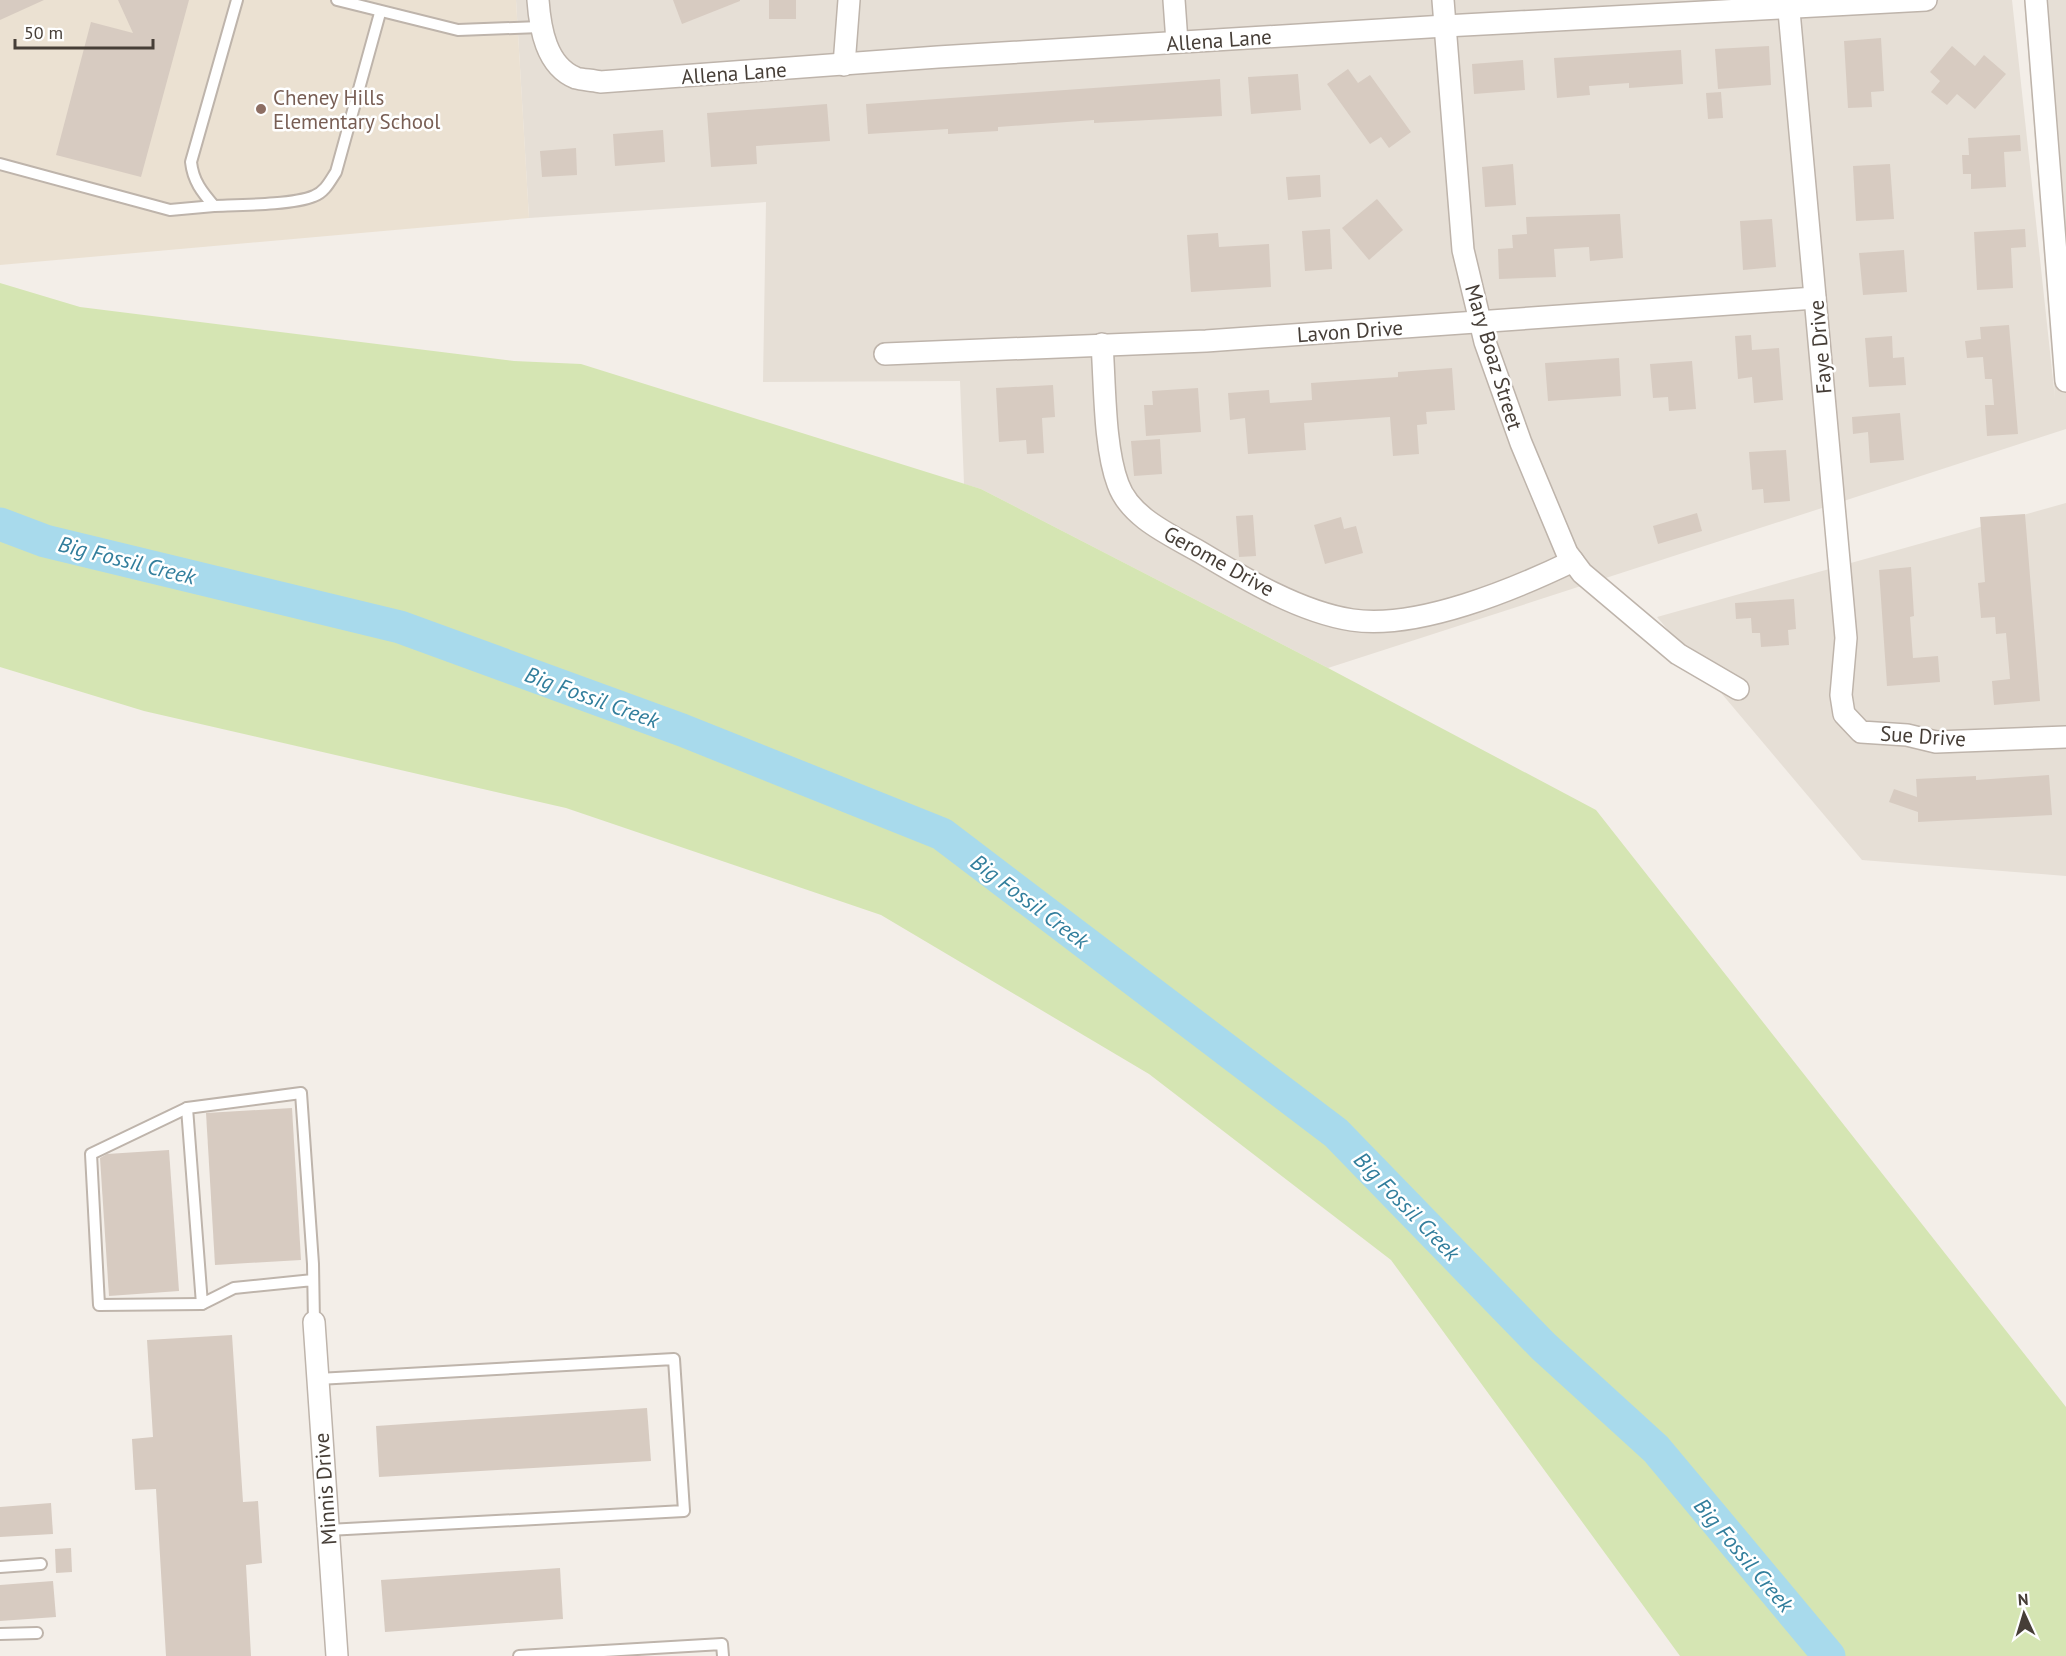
<svg xmlns="http://www.w3.org/2000/svg" width="2066" height="1656" font-family="'PT Sans',sans-serif">
<rect width="100%" height="100%" fill="#f3eee8"/>
<g fill="#e6dfd6">
<polygon points="516,0 2012,0 2055,398 2024,0 2066,0 2066,429 1328,668 981,489 964,484 960,381 763,382 766,202 529,218"/>
<polygon points="2066,503 2066,876 1862,860 1657,617"/>
</g>
<polygon fill="#ebe1d2" points="0,0 516,0 529,218 0,265"/>
<polygon fill="#d5e5b3" points="0,283 80,307 514,361 581,364 981,489 1328,668 1596,810 2066,1407 2066,1656 1680,1656 1391,1260 1149,1074 881,915 566,808 144,711 0,667"/>
<g fill="none" stroke-linecap="round" stroke-linejoin="round">
<polyline stroke="#a8daec" stroke-width="33" points="0,524 45,541 400,627 682,730 942,834 1336,1133 1543,1346 1656,1449 1829,1656"/>
</g>
<g fill="#d7cbc1">
<polygon points="0,0 44,0 0,20"/>
<polygon points="118,0 189,0 141,177 56,155 91,22 133,33"/>
<polygon points="673,0 740,0 740,1 682,24"/>
<rect x="769" y="0" width="27" height="19"/>
<polygon points="1881,38 1884,91 1871,92 1872,107 1848,108 1844,41"/>
<polygon points="1769,46 1771,85 1718,89 1715,49"/>
<polygon points="1952,46 1975,66 1984,55 2006,74 1975,109 1957,94 1947,105 1931,92 1940,81 1930,72"/>
<polygon points="1681,50 1683,84 1629,88 1629,83 1589,86 1590,95 1557,98 1554,58"/>
<polygon points="1523,60 1525,90 1474,94 1472,64"/>
<polygon points="1348,69 1358,83 1370,75 1411,132 1389,148 1381,137 1370,144 1327,84"/>
<polygon points="1298,74 1301,110 1251,114 1248,77"/>
<polygon points="1220,79 1222,116 1094,123 1094,120 998,127 998,131 948,134 948,129 868,134 866,104"/>
<polygon points="1721,92 1723,118 1708,119 1706,93"/>
<polygon points="827,104 830,141 756,146 757,164 711,167 707,113"/>
<polygon points="663,130 665,162 615,166 613,134"/>
<polygon points="2020,135 2021,151 2004,152 2006,187 1971,189 1971,174 1963,174 1962,155 1969,155 1968,138"/>
<polygon points="576,148 577,175 542,177 540,151"/>
<polygon points="1513,164 1516,205 1485,207 1482,167"/>
<polygon points="1890,164 1894,219 1856,221 1853,166"/>
<polygon points="1320,175 1321,197 1288,200 1286,177"/>
<polygon points="1377,199 1403,230 1369,260 1342,228"/>
<polygon points="1620,214 1623,258 1590,261 1589,247 1554,249 1556,277 1499,279 1498,249 1513,248 1512,235 1527,234 1526,217"/>
<polygon points="1772,219 1776,267 1743,270 1740,221"/>
<polygon points="1330,229 1332,269 1305,271 1302,231"/>
<polygon points="2025,229 2026,247 2011,248 2013,288 1977,290 1974,232"/>
<polygon points="1218,233 1219,247 1269,244 1271,287 1191,292 1187,235"/>
<polygon points="1904,250 1907,292 1863,295 1859,253"/>
<polygon points="2009,325 2018,434 1987,436 1985,405 1994,405 1992,379 1985,379 1983,357 1967,358 1965,341 1981,339 1980,327"/>
<polygon points="1751,335 1752,350 1779,348 1783,400 1754,403 1752,377 1738,379 1735,336"/>
<polygon points="1892,336 1893,358 1904,357 1906,385 1869,387 1865,338"/>
<polygon points="1619,358 1621,396 1548,401 1545,363"/>
<polygon points="1692,361 1696,409 1669,411 1668,397 1653,398 1650,364"/>
<polygon points="1452,368 1455,410 1426,412 1427,424 1417,425 1419,454 1393,456 1390,417 1304,423 1306,450 1248,454 1245,418 1230,420 1228,393 1269,390 1270,403 1312,400 1311,383 1398,377 1398,372"/>
<polygon points="1053,385 1055,417 1042,418 1044,453 1027,454 1026,440 999,442 996,388"/>
<polygon points="1198,388 1201,432 1146,436 1144,405 1153,405 1152,391"/>
<polygon points="1900,413 1904,460 1870,463 1868,432 1853,434 1852,417"/>
<polygon points="1160,439 1162,474 1134,476 1131,441"/>
<polygon points="1786,450 1790,501 1764,503 1763,489 1752,490 1749,452"/>
<polygon points="1697,513 1702,531 1658,544 1653,526"/>
<polygon points="2025,514 2040,701 1994,705 1992,681 2010,679 2006,633 1996,634 1995,617 1981,618 1978,583 1985,582 1980,517"/>
<polygon points="1253,515 1256,556 1239,557 1236,516"/>
<polygon points="1341,517 1344,529 1356,526 1363,553 1325,564 1314,525"/>
<polygon points="1911,567 1914,616 1910,617 1913,658 1938,656 1940,682 1887,686 1879,570"/>
<polygon points="1794,599 1796,629 1788,630 1789,645 1761,647 1760,633 1752,633 1751,618 1736,619 1735,603"/>
<polygon points="2049,775 2052,815 1918,822 1918,812 1889,802 1894,789 1917,797 1916,779 1976,776 1976,780"/>
<polygon points="292,1108 301,1260 215,1265 206,1113"/>
<polygon points="169,1150 179,1291 109,1296 100,1158 107,1154"/>
<polygon points="232,1335 243,1502 258,1501 262,1563 246,1565 251,1656 166,1656 156,1489 135,1490 132,1439 153,1437 147,1340"/>
<polygon points="647,1408 651,1461 379,1477 376,1426"/>
<polygon points="51,1503 53,1534 0,1537 0,1507"/>
<polygon points="71,1548 72,1572 56,1573 55,1549"/>
<polygon points="560,1568 563,1619 385,1632 381,1580"/>
<polygon points="53,1581 56,1617 0,1621 0,1585"/>
</g>
<g fill="none" stroke-linecap="round" stroke-linejoin="round">
<defs>
<g id="service">
<path d="M 237,0 L 191,162 C 193,181 202,192 214,206 C 239,205 293,205 314,196 C 325,192 330,181 336,172 L 380,13"/>
<polyline points="337,0 458,30 540,27"/>
<polyline points="0,164 170,210 214,206"/>
<polyline points="187,1108 91,1154 99,1305 202,1304"/>
<polyline points="313,1280 234,1288 202,1304 187,1108 301,1093 313,1264 314,1322"/>
<polyline points="318,1379 674,1359 684,1511 328,1530"/>
<polyline points="0,1567 41,1564"/>
<polyline points="0,1634 37,1633"/>
<polyline points="519,1656 722,1644 723,1656"/>
</g>
<g id="minor">
<path d="M 538,0 C 540,28 546,66 576,78 C 583,80 593,80 600,82 L 938,57 L 1445,26 L 1926,0"/>
<polyline points="1174,0 1177,42"/>
<polyline points="1443,0 1463,250 1485,342 1521,443 1567,553 1582,573 1678,654 1738,689"/>
<polyline points="1788,0 1846,638 1841,695 1844,714 1861,732 1907,735 1936,742 2066,737"/>
<polyline points="2036,0 2066,381"/>
<polyline points="844,65 849,0"/>
<path d="M 1102,344 C 1105,385 1104,447 1118,484 C 1130,518 1171,535 1200,552 C 1245,579 1300,612 1352,620 C 1417,630 1515,589 1573,561"/>
<polyline points="885,354 1206,341 1815,298"/>
<polyline points="314,1322 337,1656"/>
</g>
</defs>
<use href="#service" stroke="#beb4ab" stroke-width="14"/>
<use href="#minor" stroke="#beb4ab" stroke-width="24"/>
<use href="#service" stroke="#fff" stroke-width="10"/>
<use href="#minor" stroke="#fff" stroke-width="21"/>
</g>
<circle fill="#8d6e63" stroke="#fff" stroke-width="2" cx="261" cy="109" r="6"/>
<g text-anchor="middle" dominant-baseline="central" stroke-width="5" stroke-linejoin="round" paint-order="stroke">
<g font-size="21" fill="#463e37" stroke="#fff">
<text transform="translate(1219 40) rotate(-4)">Allena Lane</text>
<text transform="translate(734 73) rotate(-4)">Allena Lane</text>
<text transform="translate(1350 331) rotate(-4)">Lavon Drive</text>
<text transform="translate(1820 347) rotate(-95)">Faye Drive</text>
<text transform="translate(1494 357) rotate(73)">Mary Boaz Street</text>
<text transform="translate(1219 561) rotate(29)">Gerome Drive</text>
<text transform="translate(1923 736) rotate(4)">Sue Drive</text>
<text transform="translate(325 1489) rotate(-94)">Minnis Drive</text>
</g>
<g font-size="21" fill="#785e54" stroke="#fff" text-anchor="start">
<text x="273" y="97">Cheney Hills<tspan x="273" dy="24">Elementary School</tspan></text>
</g>
<g font-size="22" font-style="italic" fill="#327e9c" stroke="#fff">
<text transform="translate(127 560) rotate(14)">Big Fossil Creek</text>
<text transform="translate(592 697) rotate(20)">Big Fossil Creek</text>
<text transform="translate(1030 901) rotate(37)">Big Fossil Creek</text>
<text transform="translate(1407 1206) rotate(46)">Big Fossil Creek</text>
<text transform="translate(1744 1555) rotate(50)">Big Fossil Creek</text>
</g>
</g>
<g transform="translate(2024 1614) rotate(356)" stroke="#ffffff" stroke-width="4.5" paint-order="stroke">
<path d="M0-4.5L10 22L0 15L-10 22Z" fill="#463e37"/>
<text y="-9" font-size="16" font-weight="bold" text-anchor="middle" fill="#463e37">N</text>
</g>
<path d="M15 39v9h138v-9" fill="none" stroke="#463e37" stroke-width="3"/>
<text x="24" y="39" font-size="18" fill="#463e37" stroke="#ffffff" stroke-width="4.5" paint-order="stroke">50 m</text>
</svg>
